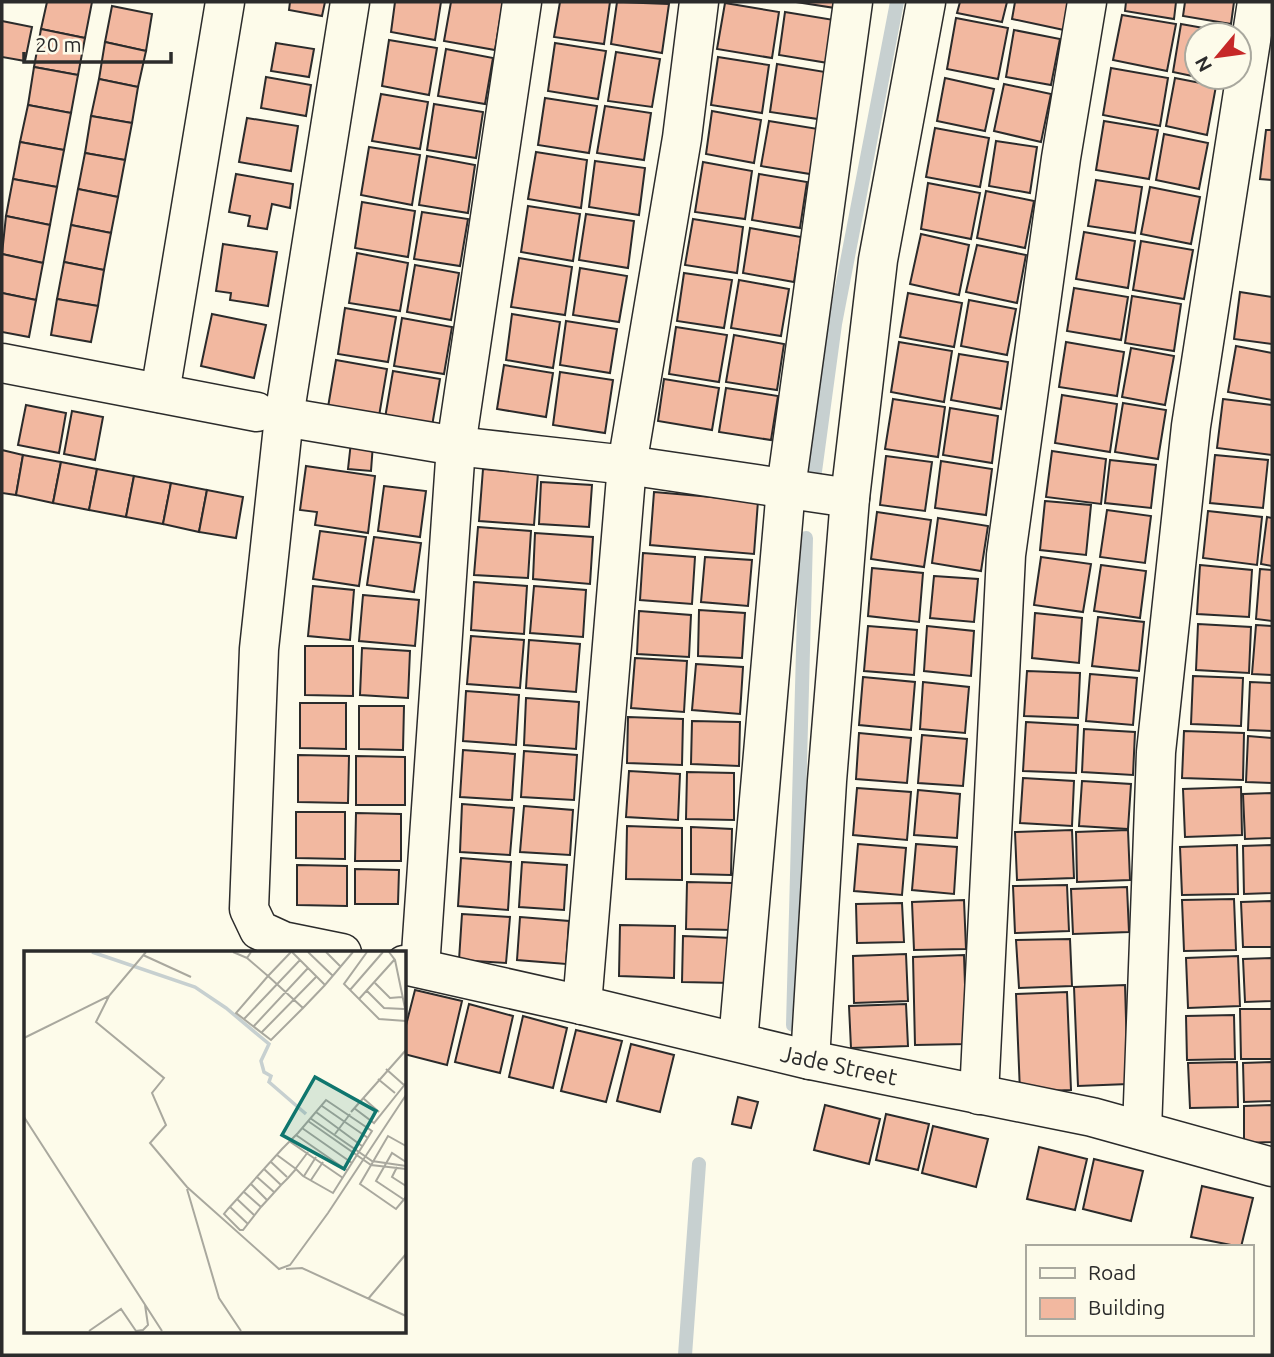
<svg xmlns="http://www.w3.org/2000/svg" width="1274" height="1357" font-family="Ubuntu,sans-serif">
<rect width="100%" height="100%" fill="#fdfbea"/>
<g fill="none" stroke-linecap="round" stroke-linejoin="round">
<g stroke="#c7d0d0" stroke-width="14">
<polyline points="813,486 835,324 897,2"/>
<polyline points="793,1025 806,538"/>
<polyline points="685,1355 699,1164"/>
</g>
</g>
<g fill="#f2b8a0" stroke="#2b2b2b" stroke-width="2">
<polygon points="47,2 92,2 85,38 41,29"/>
<polygon points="290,2 325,2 322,16 289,10"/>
<polygon points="395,2 441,2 435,40 391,32"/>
<polygon points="451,2 503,2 495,50 444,41"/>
<polygon points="560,2 610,2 604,44 554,37"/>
<polygon points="617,2 669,4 662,53 611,44"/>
<polygon points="796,2 836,2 835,8"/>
<polygon points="960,2 1007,2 1002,22 957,13"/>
<polygon points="1015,2 1069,2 1064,30 1012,19"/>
<polygon points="1126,2 1176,2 1174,19 1125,11"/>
<polygon points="1185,2 1234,2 1231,24 1183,16"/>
<polygon points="725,3 779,12 772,58 717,49"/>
<polygon points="112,6 152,14 146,51 105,42"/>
<polygon points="785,12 834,20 828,63 779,55"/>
<polygon points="1122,15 1176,24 1167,71 1113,60"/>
<polygon points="956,18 1008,28 998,79 947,69"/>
<polygon points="2,21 32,27 25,61 2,57"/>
<polygon points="1181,24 1226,32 1225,35 1197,35 1197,77 1173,72"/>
<polygon points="41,29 85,38 78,75 34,67"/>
<polygon points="1014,30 1060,39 1051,85 1006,77"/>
<polygon points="389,40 437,48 429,95 382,86"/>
<polygon points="105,42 146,51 138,87 99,79"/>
<polygon points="276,43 314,49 309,77 271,71"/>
<polygon points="555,43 606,51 598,99 548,91"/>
<polygon points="446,49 493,58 485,104 438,96"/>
<polygon points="616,52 660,59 652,107 608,101"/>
<polygon points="718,57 769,65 762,113 711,105"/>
<polygon points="777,64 825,72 818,119 770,112"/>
<polygon points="34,67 78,75 71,113 28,105"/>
<polygon points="1111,68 1168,78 1160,126 1103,115"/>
<polygon points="266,77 311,85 306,116 261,108"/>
<polygon points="945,78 994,89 985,131 937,121"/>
<polygon points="1175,78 1216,86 1207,135 1166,126"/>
<polygon points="99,79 138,87 132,123 91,116"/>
<polygon points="1004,84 1051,94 1041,142 994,131"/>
<polygon points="381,94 428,102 420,149 372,141"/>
<polygon points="545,98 597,106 589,153 538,145"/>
<polygon points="434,104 483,112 476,158 427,150"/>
<polygon points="28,105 71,113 64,150 20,142"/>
<polygon points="605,106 651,113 644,160 597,153"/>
<polygon points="712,111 761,120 754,163 706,154"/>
<polygon points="91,116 132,123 125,160 85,153"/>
<polygon points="247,118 298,126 291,171 239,162"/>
<polygon points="769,121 818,129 810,174 761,166"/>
<polygon points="1104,121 1158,130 1149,179 1096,170"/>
<polygon points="935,128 989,138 980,187 926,177"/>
<polygon points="1266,130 1272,130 1272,180 1260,179"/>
<polygon points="1164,134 1208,143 1199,189 1156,180"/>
<polygon points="996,141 1037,147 1030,193 989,186"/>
<polygon points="20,142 64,150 57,187 13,179"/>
<polygon points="369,147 420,155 412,205 361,195"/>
<polygon points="536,152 587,160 581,208 528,199"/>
<polygon points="85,153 125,160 118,197 78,189"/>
<polygon points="427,156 475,165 468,213 419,205"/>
<polygon points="595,161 645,168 639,215 589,207"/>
<polygon points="703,162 752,171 745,219 695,212"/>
<polygon points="236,174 293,184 290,208 272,204 267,229 248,226 250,216 229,212"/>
<polygon points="759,174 807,182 800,228 752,220"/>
<polygon points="13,179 57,187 50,225 6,216"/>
<polygon points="1096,180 1142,187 1135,233 1088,226"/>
<polygon points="928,183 980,193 971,239 921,229"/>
<polygon points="1150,187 1200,197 1191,244 1141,234"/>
<polygon points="78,189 118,197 111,233 71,225"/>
<polygon points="986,191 1034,201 1025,248 977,238"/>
<polygon points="362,202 415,211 408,257 355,248"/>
<polygon points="528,206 580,214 573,261 521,252"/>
<polygon points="422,212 468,219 460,266 414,259"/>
<polygon points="586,214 634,221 628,268 579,260"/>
<polygon points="6,216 50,225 43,263 2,254"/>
<polygon points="693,219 743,227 737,273 685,265"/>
<polygon points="71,225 111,233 104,270 64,262"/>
<polygon points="750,228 801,237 794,282 743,273"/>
<polygon points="1084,232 1135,241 1128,288 1076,279"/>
<polygon points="921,234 969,245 959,295 910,284"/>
<polygon points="1141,241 1193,250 1184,299 1133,290"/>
<polygon points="223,244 277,252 268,306 230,300 231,293 216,291"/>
<polygon points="977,245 1026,255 1017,303 966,292"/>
<polygon points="357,253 408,263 400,311 349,303"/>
<polygon points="2,254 43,263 36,300 2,293"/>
<polygon points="519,258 572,267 565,315 511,307"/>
<polygon points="64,262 104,270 98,306 57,299"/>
<polygon points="415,265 459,273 451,320 407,312"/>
<polygon points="580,268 627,276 619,322 573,315"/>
<polygon points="684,273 732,280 724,328 677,321"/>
<polygon points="739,280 789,289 781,336 731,328"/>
<polygon points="1074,288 1128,297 1121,340 1067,331"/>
<polygon points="1240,292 1272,297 1272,344 1234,339"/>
<polygon points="2,293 36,300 29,337 2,332"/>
<polygon points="908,293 962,303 954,347 900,337"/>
<polygon points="1132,296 1181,304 1174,351 1125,343"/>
<polygon points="57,299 98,306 91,342 51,335"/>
<polygon points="969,300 1016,309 1007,355 961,346"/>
<polygon points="345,308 396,317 388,362 338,354"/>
<polygon points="212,314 266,325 254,378 201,366"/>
<polygon points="512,314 560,322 553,368 506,360"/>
<polygon points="402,318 452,327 444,374 394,366"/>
<polygon points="566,321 617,329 610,373 560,365"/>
<polygon points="676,327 727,335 719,382 669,374"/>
<polygon points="734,335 784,344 777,390 726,382"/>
<polygon points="899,342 952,351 944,402 891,392"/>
<polygon points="1066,342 1124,352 1117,396 1059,387"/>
<polygon points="1236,346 1272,353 1272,400 1228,392"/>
<polygon points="1131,348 1174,356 1165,405 1122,397"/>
<polygon points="959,354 1008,362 1001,409 951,400"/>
<polygon points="336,360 387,369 378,422 327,413"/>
<polygon points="504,365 553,373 546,417 497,409"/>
<polygon points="393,371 440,379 431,432 384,424"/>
<polygon points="560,372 613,380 605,433 553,425"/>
<polygon points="664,379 719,388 712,430 658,421"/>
<polygon points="726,388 778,396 771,440 719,432"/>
<polygon points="1062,395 1117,404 1110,452 1055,443"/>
<polygon points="893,399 945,407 938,457 885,449"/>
<polygon points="1223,399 1272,405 1272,455 1217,448"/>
<polygon points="1123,403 1166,410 1158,459 1115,452"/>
<polygon points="26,405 66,413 59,453 18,445"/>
<polygon points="950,408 998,416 992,463 943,455"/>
<polygon points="72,411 103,417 95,460 64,454"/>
<polygon points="351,442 373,444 371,471 348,469"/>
<polygon points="2,450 23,455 16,495 2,493"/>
<polygon points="1052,451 1106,459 1101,504 1046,497"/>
<polygon points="23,455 61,462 53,503 16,495"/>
<polygon points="1215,455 1268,460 1263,508 1210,503"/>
<polygon points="886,456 932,462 925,511 880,505"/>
<polygon points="1110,460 1156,465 1151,508 1105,503"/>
<polygon points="941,461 992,469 986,515 935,508"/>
<polygon points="61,462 97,469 89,510 53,503"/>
<polygon points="306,466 375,476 368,533 315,525 317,512 300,510"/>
<polygon points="97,469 134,476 126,517 89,510"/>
<polygon points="483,469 538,473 534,525 479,521"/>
<polygon points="134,476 171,483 163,524 126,517"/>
<polygon points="541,482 592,485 589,527 539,524"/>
<polygon points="171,483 207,490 199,532 163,524"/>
<polygon points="384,486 426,491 420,537 378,531"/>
<polygon points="207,490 243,497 236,538 199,532"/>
<polygon points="654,492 758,501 754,554 650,545"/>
<polygon points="1045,501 1091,505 1086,555 1040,550"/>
<polygon points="1107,510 1151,516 1145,563 1100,557"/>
<polygon points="1208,511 1262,517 1257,565 1203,558"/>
<polygon points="877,512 931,520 924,567 871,559"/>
<polygon points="1267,517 1272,518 1272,566 1261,564"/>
<polygon points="938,518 988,526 981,571 932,563"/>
<polygon points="478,527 531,531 528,578 474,575"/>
<polygon points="320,531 366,537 359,586 313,579"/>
<polygon points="535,533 593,537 590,584 533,579"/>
<polygon points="374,537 421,543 414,592 367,585"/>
<polygon points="643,553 695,557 692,604 640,600"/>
<polygon points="705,557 752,560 748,606 701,602"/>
<polygon points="1041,557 1091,564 1083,612 1034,605"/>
<polygon points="1101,565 1146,571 1140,618 1094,611"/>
<polygon points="1200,565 1252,570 1249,617 1197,614"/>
<polygon points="872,568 923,573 919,622 868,616"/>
<polygon points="1260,569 1272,570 1272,621 1256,619"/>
<polygon points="934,576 978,579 974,622 930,618"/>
<polygon points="474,582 527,586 524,634 471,630"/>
<polygon points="313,586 354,590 350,640 308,636"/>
<polygon points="534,586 586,590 583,637 530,633"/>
<polygon points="363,595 419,600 415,646 359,641"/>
<polygon points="699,610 745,613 742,658 698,656"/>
<polygon points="639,611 691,615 689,657 637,654"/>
<polygon points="1035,613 1082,618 1079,663 1032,658"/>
<polygon points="1098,617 1144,622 1139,671 1092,666"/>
<polygon points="1198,624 1251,627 1249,673 1196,670"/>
<polygon points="1256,625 1272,626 1272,675 1252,674"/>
<polygon points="868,626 917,630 914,675 864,671"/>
<polygon points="927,626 974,631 971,676 924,671"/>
<polygon points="471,636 524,640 520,688 467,684"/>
<polygon points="529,640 580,644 576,692 526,688"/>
<polygon points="305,646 353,646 353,696 305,695"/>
<polygon points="362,648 410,651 408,698 360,695"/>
<polygon points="635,658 687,661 684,712 631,708"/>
<polygon points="696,664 743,667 740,714 692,710"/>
<polygon points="1027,671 1080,673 1078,718 1024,716"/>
<polygon points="1090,674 1137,678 1133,725 1086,721"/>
<polygon points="1193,676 1243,678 1241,726 1191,724"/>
<polygon points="863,677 915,682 911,730 859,725"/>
<polygon points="923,682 969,687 965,733 920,729"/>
<polygon points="1250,682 1272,683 1272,731 1248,730"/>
<polygon points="466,691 519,695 516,745 463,741"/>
<polygon points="526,698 579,702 576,749 524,745"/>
<polygon points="300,703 346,703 346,749 300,748"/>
<polygon points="359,706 404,706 403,750 359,749"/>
<polygon points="628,717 683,719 682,765 627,763"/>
<polygon points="692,721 740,722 739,766 691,764"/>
<polygon points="1026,722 1078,725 1076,773 1023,771"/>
<polygon points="1084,729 1135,732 1133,775 1082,772"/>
<polygon points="1184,731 1244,733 1243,780 1182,778"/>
<polygon points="859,733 911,738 907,783 856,779"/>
<polygon points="922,735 967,739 963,786 918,783"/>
<polygon points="1248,736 1272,738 1272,783 1246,782"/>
<polygon points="463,750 515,754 512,800 460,797"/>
<polygon points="524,751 577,755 574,800 521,797"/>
<polygon points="298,755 349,756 348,803 298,802"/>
<polygon points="356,756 405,757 405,805 356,805"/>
<polygon points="629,771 680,774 678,820 626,817"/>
<polygon points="687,772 734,773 734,820 686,819"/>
<polygon points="1023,778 1074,781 1072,826 1020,823"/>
<polygon points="1082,781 1131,784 1128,829 1079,826"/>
<polygon points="1241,787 1242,835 1185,837 1183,789"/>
<polygon points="857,788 911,792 907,840 853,835"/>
<polygon points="918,790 960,794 957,838 914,835"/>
<polygon points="1272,793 1272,838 1245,839 1243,794"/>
<polygon points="462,804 514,808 510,855 460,852"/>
<polygon points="524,806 573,810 570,855 520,852"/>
<polygon points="296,812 345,812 345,859 296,858"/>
<polygon points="356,813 401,814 401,861 355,861"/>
<polygon points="627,826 682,828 682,880 626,879"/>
<polygon points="691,827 732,829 731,875 691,874"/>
<polygon points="1072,830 1074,878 1017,880 1015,832"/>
<polygon points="1128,830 1130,880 1077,882 1076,832"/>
<polygon points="858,844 906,848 902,895 854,891"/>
<polygon points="916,844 957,847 954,894 912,890"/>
<polygon points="1237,845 1238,894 1182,895 1180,847"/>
<polygon points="1272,845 1272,893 1244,894 1243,846"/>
<polygon points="461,858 511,862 508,910 458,906"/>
<polygon points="522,862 567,865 564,910 519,907"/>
<polygon points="297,865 347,866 347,906 297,905"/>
<polygon points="355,869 399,870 398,904 355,904"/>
<polygon points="687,882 733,883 733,930 686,929"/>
<polygon points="1067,885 1069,931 1015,933 1013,886"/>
<polygon points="1127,887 1129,932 1073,934 1071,889"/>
<polygon points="1234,899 1236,950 1184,951 1182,900"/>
<polygon points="964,900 966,949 914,950 912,902"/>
<polygon points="1272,901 1272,947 1243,947 1241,902"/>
<polygon points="902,903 904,942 857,943 856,904"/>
<polygon points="462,914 510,917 506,963 459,960"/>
<polygon points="520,917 569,921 566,964 517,960"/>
<polygon points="620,925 675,926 674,978 619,976"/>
<polygon points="683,936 732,938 732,983 682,982"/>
<polygon points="1070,939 1072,986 1019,988 1016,940"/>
<polygon points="906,954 908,1001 854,1003 853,956"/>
<polygon points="964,955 967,1044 915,1045 913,957"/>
<polygon points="1238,956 1240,1006 1188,1008 1186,958"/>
<polygon points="1272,958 1272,1001 1245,1002 1243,959"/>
<polygon points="1125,985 1128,1084 1078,1086 1074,987"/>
<polygon points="415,990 462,1001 447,1065 404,1054 404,1033"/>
<polygon points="1067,992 1071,1090 1020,1092 1016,994"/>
<polygon points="469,1004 513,1016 500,1073 455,1062"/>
<polygon points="906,1004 908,1046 851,1048 849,1006"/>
<polygon points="1240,1009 1272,1009 1272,1059 1241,1059"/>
<polygon points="1234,1015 1235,1059 1187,1060 1186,1016"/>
<polygon points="523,1016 567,1028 553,1088 509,1077"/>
<polygon points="576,1030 622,1041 606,1102 561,1091"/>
<polygon points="631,1044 674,1055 660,1112 617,1101"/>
<polygon points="1237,1062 1238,1107 1190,1108 1188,1063"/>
<polygon points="1272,1062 1272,1101 1244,1102 1243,1063"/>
<polygon points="738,1097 758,1102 751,1128 732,1124"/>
<polygon points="825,1105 880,1119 869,1164 814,1150"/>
<polygon points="1272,1105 1272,1142 1244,1143 1244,1106"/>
<polygon points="886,1114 929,1124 918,1170 876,1160"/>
<polygon points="933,1126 988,1139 976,1187 922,1173"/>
<polygon points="1039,1147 1087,1159 1075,1210 1027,1199"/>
<polygon points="1094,1159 1143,1171 1131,1221 1083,1209"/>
<polygon points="1202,1186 1253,1198 1241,1247 1191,1237"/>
</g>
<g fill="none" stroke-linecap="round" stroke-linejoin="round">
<defs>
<g id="street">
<polyline points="2,363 257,412"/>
<polyline points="160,393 225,2"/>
<polyline points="284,417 456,446 627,465 850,498"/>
<polyline points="342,953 283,941 259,930 249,909 259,649 284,417 350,2"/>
<polyline points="404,965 582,1005 810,1060 1092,1117 1272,1167"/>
<polyline points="420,968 456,446 522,2"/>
<polyline points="582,1005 627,465 682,138 699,2"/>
<polyline points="738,1042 786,488 853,2"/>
<polyline points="810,1060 827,781 850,498 878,260 926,2"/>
<polyline points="979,1095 1006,555 1061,158 1087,2"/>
<polyline points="1142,1130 1156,752 1191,426 1257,2"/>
</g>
</defs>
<use href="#street" stroke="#2b2b2b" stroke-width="41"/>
<use href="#street" stroke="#fdfbea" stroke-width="38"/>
</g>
<g text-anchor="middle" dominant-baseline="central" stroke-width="5" stroke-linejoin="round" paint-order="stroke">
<g font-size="23" fill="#2b2b2b" stroke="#fdfbea">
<text transform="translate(839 1065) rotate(12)">Jade Street</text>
</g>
</g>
<g transform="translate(24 951)">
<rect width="382" height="382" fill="#fdfbea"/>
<path fill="none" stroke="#c7d0d0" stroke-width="3.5" d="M 68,1 L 171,36 L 202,57 L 245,93 L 237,110 L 240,121 L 247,125 L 245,131 L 282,163"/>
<path fill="none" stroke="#a9a89e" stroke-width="2" d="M 209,1 L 223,7 L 227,1M 267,1 L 244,25 L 279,57 L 301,34M 268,1 L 301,34 L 329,1M 284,1 L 309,25M 302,1 L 317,16M 343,1 L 320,33 L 355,68 L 382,70M 365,1 L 371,9 L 382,62M 119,4 L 167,26M 223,7 L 244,25 L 212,62 L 247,89 L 279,57M 351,32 L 366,47 L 378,46M 326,39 L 359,1M 343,40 L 360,57 L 380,58M 85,45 L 72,71 L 140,127 L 128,142 L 142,174 L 126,192 L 163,236 L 255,318 L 266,314 L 304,262 L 382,144M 335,48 L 371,8M 220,68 L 276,9M 229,76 L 284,17M 237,82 L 292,26M 0,87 L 85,45 L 122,1M 362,118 L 380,134M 354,128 L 371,142M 339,147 L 355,161M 298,155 L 344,187M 330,157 L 350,172 L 382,132M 292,161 L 338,195M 327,161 L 382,99M 0,166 L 138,380M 286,167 L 348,210 L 382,215M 284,170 L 347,214 L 382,218M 278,177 L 328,212M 311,183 L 326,163M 272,184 L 324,220M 265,190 L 319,227M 382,195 L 364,185 L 336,233 L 372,258 L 382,246M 253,204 L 272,218 L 279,225 L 309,242 L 348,180 L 302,149 L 274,182 L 258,198 L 204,258 L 200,263 L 216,279 L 219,279 L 237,256 L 257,234 L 264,227 L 272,218 L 272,217 L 284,201M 247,211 L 263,226M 373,216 L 368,226 L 382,235M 240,218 L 257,234M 280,225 L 292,206M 233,226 L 250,241M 287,229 L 299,211M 227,233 L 243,249M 163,238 L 195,347 L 217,380M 220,241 L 237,256M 213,248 L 230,264M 379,248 L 352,230 L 368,202 L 382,211M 206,256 L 224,273M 262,318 L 278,317 L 382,365M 344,348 L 382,303M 65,380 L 97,358 L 112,380 L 119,379 L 124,374 L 121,354"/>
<path fill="#0f766e" fill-opacity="0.15" stroke="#0f766e" stroke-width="3.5" d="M 291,126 L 352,160 L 320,218 L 258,184 Z"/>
<rect width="382" height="382" fill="none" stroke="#2b2b2b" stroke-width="3.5"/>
</g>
<rect width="1274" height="1357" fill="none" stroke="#2b2b2b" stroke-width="7"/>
<rect x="1026" y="1245" width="228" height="91" fill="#fdfbea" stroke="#a9a89e" stroke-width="2"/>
<rect x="1040" y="1268" width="35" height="10" fill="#fdfbea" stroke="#a9a89e" stroke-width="2"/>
<text x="1088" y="1280" font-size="21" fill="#2b2b2b">Road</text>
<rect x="1040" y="1298" width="35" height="21" fill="#f2b8a0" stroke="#a9a89e" stroke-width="2"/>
<text x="1088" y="1315" font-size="21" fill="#2b2b2b">Building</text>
<g transform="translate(1218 56) rotate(241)"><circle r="33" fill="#fdfbea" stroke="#a9a89e" stroke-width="2"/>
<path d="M0-5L12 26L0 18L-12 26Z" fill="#c62828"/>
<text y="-10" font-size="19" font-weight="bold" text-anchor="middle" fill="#2b2b2b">N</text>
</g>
<path d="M24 52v10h147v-10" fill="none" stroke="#2b2b2b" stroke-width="3.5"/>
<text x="35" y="52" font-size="21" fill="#2b2b2b" stroke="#fdfbea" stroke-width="5" paint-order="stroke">20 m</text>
</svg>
